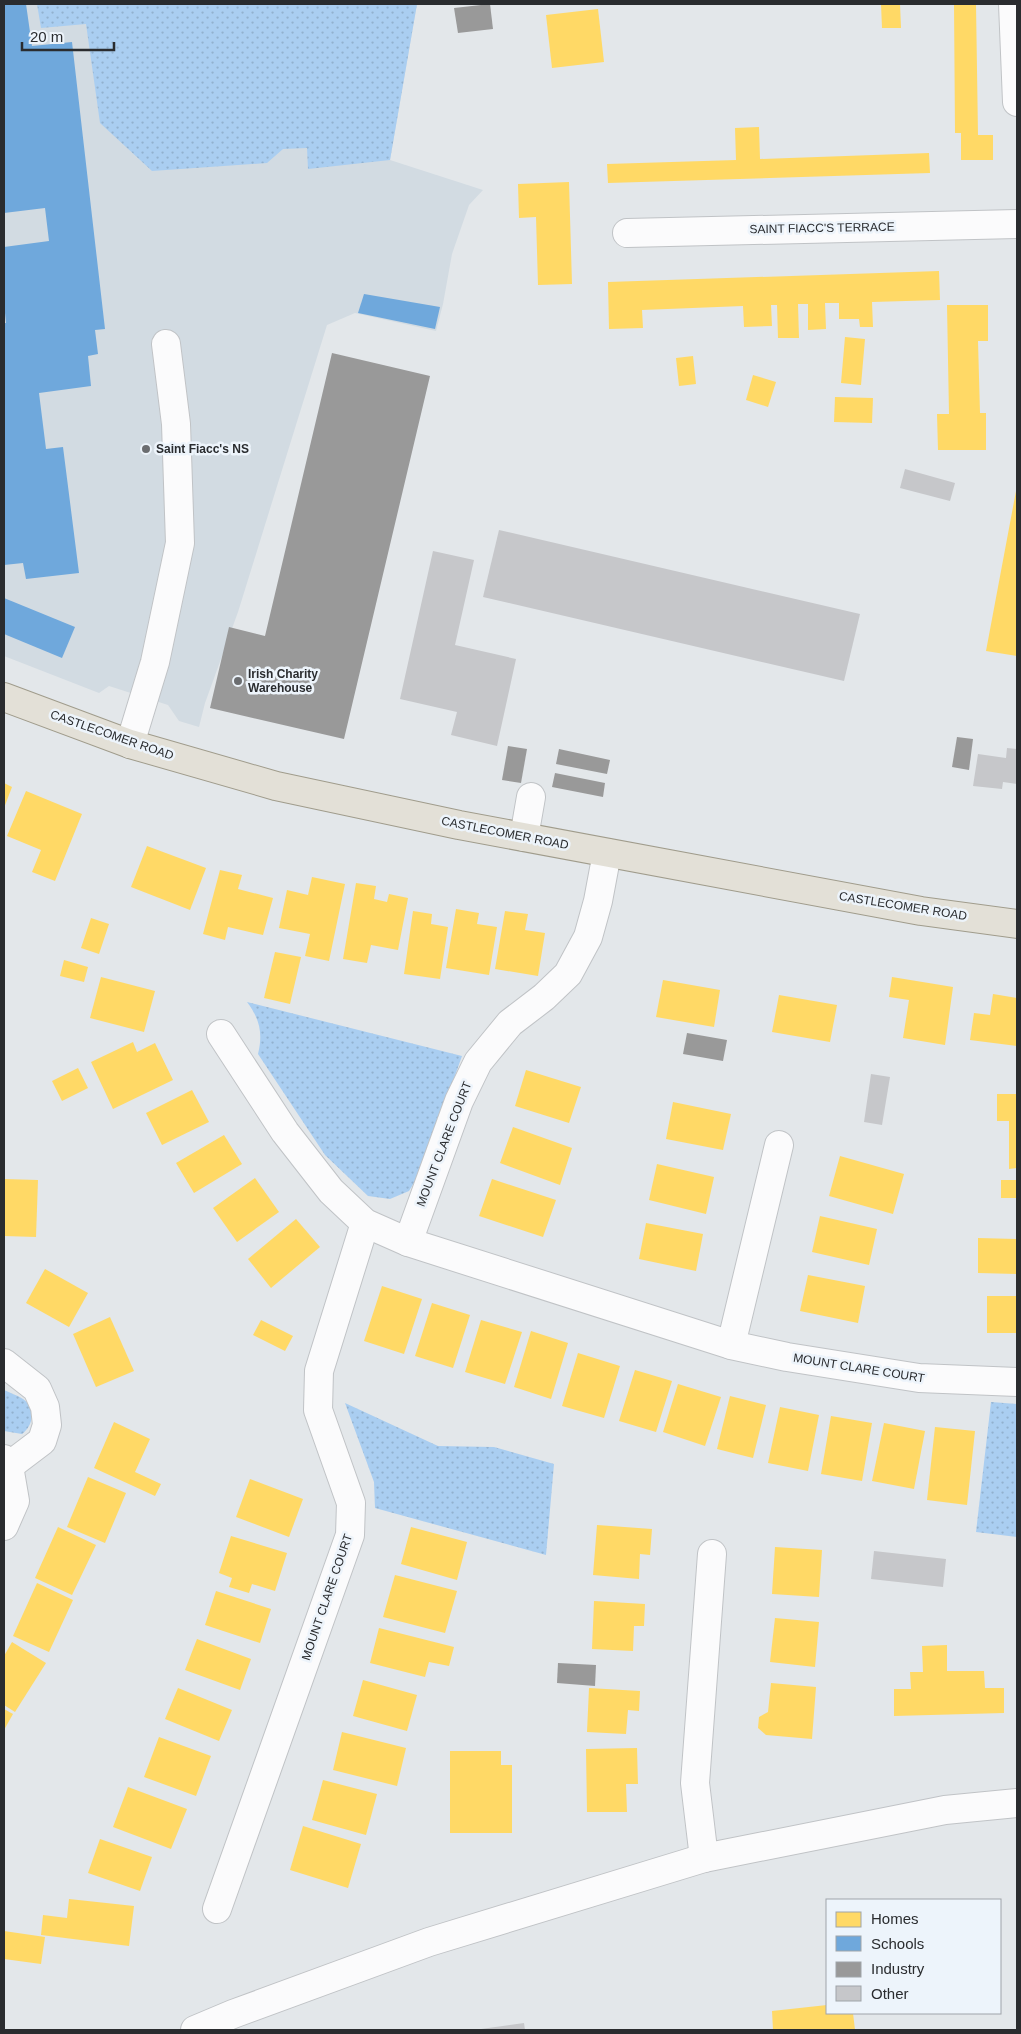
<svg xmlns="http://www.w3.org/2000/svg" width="1021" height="2034" font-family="Arial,sans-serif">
<defs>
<pattern id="grass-dots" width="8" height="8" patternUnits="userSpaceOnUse" patternTransform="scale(1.25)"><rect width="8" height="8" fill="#aacef1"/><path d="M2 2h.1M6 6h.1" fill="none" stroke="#92b1cf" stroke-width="1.8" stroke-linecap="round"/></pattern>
</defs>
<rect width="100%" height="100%" fill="#e3e7ea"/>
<polygon fill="#d2dbe2" points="4,4 417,4 390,160 483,190 469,205 452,254 443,304 436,331 355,313 327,325 238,612 205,703 199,727 179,721 168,705 109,686 99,693 4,656"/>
<g fill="url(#grass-dots)">
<polygon points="37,4 417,4 390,160 308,169 307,148 283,149 267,163 152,171 100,123 86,24 41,28"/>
<path d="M 247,1002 L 462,1056 L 420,1173 L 409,1191 L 390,1199 L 368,1196 L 325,1155 L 258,1054 C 263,1034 260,1019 247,1002 Z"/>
<path d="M 4,1390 C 10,1393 17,1395 23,1399 C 36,1408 34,1425 22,1434 L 4,1431 Z"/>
<polygon points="991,1402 1017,1404 1017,1537 976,1532"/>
<polygon points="345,1403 438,1446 494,1447 554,1464 546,1555 375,1508 374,1482"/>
</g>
<g fill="#ffd966">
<polygon points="881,4 900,4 901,28 882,28"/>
<polygon points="954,4 976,4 978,135 993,135 993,160 961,160 961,133 955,133"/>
<polygon points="598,9 604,62 552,68 546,15"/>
<polygon points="759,127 760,159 929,153 930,173 608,183 607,164 736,160 735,128"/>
<polygon points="569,182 572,284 538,285 536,217 519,218 518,184"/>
<polygon points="939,271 940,300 872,302 873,327 860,327 859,319 839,319 839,303 825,303 826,329 808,330 808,304 798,304 799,338 778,338 777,305 771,305 772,326 744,327 743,306 642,310 643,328 609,329 608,282"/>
<polygon points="947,305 988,305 988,341 978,341 980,413 986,413 986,450 938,450 937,414 949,414"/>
<polygon points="845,337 865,339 861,385 841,383"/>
<polygon points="693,356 696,384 679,386 676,358"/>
<polygon points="753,375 776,382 768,407 746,400"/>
<polygon points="835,397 873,398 872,423 834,422"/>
<polygon points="1016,491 1017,491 1017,656 986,651"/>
<polygon points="4,783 12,787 4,808"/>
<polygon points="26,791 82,814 55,881 32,872 41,850 7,836"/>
<polygon points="147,846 206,868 190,910 131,887"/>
<polygon points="220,870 242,875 238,889 273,898 263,935 228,927 225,940 203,934"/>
<polygon points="312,877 345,884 329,961 305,956 310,934 279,928 287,890 308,895"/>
<polygon points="356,883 376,886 374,899 387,902 389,894 408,898 398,950 371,945 367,963 343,959"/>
<polygon points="456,909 479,913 477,924 497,927 489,975 446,968"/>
<polygon points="413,911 432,914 431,924 448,927 440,979 404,974"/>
<polygon points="505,911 528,914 525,930 545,933 538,976 495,969"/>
<polygon points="91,918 109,924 99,954 81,948"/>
<polygon points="275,952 301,957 290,1004 264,998"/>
<polygon points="64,960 88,967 84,982 60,976"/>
<polygon points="101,977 155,991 144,1032 90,1018"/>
<polygon points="892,977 953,987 945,1045 903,1038 909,1000 889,997"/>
<polygon points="663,980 720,990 714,1027 656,1017"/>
<polygon points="993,994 1017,998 1017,1046 970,1040 974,1013 990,1015"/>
<polygon points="779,995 837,1005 830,1042 772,1032"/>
<polygon points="133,1042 137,1052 155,1043 173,1080 113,1109 91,1062"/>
<polygon points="78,1068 88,1088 62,1101 52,1081"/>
<polygon points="526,1070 581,1087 569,1123 515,1106"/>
<polygon points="192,1090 209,1122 162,1145 146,1113"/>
<polygon points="997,1094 1017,1094 1017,1168 1009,1169 1009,1121 997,1121"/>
<polygon points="673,1102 731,1114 723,1150 666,1139"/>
<polygon points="513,1127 572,1148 560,1185 500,1163"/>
<polygon points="224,1135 242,1164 194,1193 176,1163"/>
<polygon points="840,1156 904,1174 893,1214 829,1196"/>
<polygon points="657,1164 714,1177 706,1214 649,1200"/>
<polygon points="255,1178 279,1212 237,1242 213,1208"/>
<polygon points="4,1179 38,1180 36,1237 4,1236"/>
<polygon points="492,1179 556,1200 543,1237 479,1216"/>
<rect x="1001" y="1180" width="16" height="18"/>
<polygon points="820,1216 877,1229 869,1265 812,1252"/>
<polygon points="296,1219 320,1247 271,1288 248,1259"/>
<polygon points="646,1223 703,1234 696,1271 639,1259"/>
<polygon points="978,1238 1017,1239 1017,1274 978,1273"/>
<polygon points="45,1269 88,1293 69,1327 26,1303"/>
<polygon points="808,1275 865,1286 858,1323 800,1311"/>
<polygon points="382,1286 422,1299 404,1354 364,1341"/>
<rect x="987" y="1296" width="30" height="37"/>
<polygon points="432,1303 470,1315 453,1368 415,1356"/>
<polygon points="110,1317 134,1371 96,1387 73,1334"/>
<polygon points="261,1320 293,1336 285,1351 253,1335"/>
<polygon points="481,1320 522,1332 505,1384 465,1372"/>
<polygon points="531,1331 568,1343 551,1399 514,1387"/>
<polygon points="578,1353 620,1366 604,1418 562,1406"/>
<polygon points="635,1370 672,1381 656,1432 619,1421"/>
<polygon points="678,1384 721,1397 705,1446 663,1432"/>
<polygon points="730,1396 766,1405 753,1458 717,1449"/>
<polygon points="780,1407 819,1415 808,1471 768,1463"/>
<polygon points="831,1416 872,1423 862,1481 821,1474"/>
<polygon points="114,1422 150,1439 135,1472 161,1484 155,1496 94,1468"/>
<polygon points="884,1423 925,1431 914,1489 872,1481"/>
<polygon points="935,1427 975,1431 967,1505 927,1500"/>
<polygon points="88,1477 126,1493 105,1543 67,1527"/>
<polygon points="250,1479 303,1499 289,1537 236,1517"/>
<polygon points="597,1525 652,1529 650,1555 640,1554 639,1579 593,1575"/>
<polygon points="58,1527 96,1545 72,1595 35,1578"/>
<polygon points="411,1527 467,1542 457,1580 401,1564"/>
<polygon points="231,1536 287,1553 275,1591 252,1584 249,1593 229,1587 232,1578 219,1573"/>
<polygon points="775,1547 822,1550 819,1597 772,1594"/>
<polygon points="395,1575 457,1591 445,1633 383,1617"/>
<polygon points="37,1583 73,1600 49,1652 13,1636"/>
<polygon points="216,1591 271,1609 260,1643 205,1625"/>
<polygon points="594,1601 645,1604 644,1626 634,1626 633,1651 592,1649"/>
<polygon points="775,1618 819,1622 815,1667 770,1662"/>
<polygon points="379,1628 454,1647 449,1666 429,1662 425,1677 370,1663"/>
<polygon points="197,1639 251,1659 240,1690 185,1670"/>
<polygon points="12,1642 46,1663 15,1712 4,1705 4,1656"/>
<polygon points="947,1645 947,1671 984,1671 985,1688 1004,1688 1004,1713 894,1716 894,1689 911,1689 910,1672 923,1672 922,1646"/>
<polygon points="363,1680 417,1695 407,1731 353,1716"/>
<polygon points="771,1683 816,1687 812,1739 766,1735 758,1728 759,1717 768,1712"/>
<polygon points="178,1688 232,1710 219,1741 165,1719"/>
<polygon points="589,1688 640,1691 639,1711 628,1710 626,1734 587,1732"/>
<polygon points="4,1709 13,1714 4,1730"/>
<polygon points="342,1732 406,1748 397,1786 333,1770"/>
<polygon points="159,1737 211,1756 196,1796 144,1777"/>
<polygon points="637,1748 638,1784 626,1784 627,1812 587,1812 586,1749"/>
<polygon points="450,1751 501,1751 501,1765 512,1765 512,1833 450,1833"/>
<polygon points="323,1780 377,1794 366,1835 312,1820"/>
<polygon points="128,1787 187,1809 171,1849 113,1827"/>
<polygon points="303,1826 361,1844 348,1888 290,1870"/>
<polygon points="100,1839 152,1857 140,1891 88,1873"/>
<polygon points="69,1899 134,1906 129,1946 41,1935 43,1915 67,1918"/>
<polygon points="4,1931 45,1937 41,1964 4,1959"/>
<polygon points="827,2005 827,2013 853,2013 855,2030 773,2030 772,2011"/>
</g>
<g fill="#6fa8dc">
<polygon points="4,4 26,4 32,46 72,42 105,329 95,330 98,354 88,356 91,386 39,393 46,449 63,447 79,573 26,579 23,563 4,565 4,323 6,323 4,303 4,247 49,241 45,208 4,213"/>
<polygon points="364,294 440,307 435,329 358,313"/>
<polygon points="4,598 75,627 62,658 4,634"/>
</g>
<g fill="#999">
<polygon points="490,4 493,29 458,33 454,8"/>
<polygon points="332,353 430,376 344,739 210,708 229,627 265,636"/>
<polygon points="957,737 973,739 969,770 952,767"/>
<polygon points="508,746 527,749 521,783 502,780"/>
<polygon points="559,749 610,760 607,774 556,764"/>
<polygon points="555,773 605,783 603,797 552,787"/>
<polygon points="687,1033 727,1040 723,1061 683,1054"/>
<polygon points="558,1663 596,1665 595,1686 557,1683"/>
</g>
<g fill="#c6c7ca">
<polygon points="905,469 955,483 950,501 900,488"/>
<polygon points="499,530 860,614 844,681 483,597"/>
<polygon points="433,551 474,560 455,645 516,659 497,746 451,735 457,712 400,699"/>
<polygon points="1007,748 1017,749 1017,784 1003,782 1002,789 973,786 978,754 1006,758"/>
<polygon points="871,1074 890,1077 882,1125 864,1122"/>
<polygon points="874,1551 946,1559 943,1587 871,1579"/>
<polygon points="524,2023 525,2030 481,2030 481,2029"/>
</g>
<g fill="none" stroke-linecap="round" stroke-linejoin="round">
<defs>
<g id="minor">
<polyline points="1013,4 1017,102"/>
<polyline points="627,233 1017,224"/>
<polyline points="130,744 155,662 180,543 176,424 166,344"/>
<polyline points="524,837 531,797"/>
<polyline points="607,853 598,901 588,937 568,974 544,997 510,1023 478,1062 459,1101 408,1242 731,1345 787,1357 919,1378 1017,1382"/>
<polyline points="221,1034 285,1132 331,1191 365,1223 408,1242"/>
<polyline points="731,1345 779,1145"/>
<polyline points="4,1363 37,1389 45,1407 47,1425 42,1441 9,1466"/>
<polyline points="4,1459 9,1466 15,1501 4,1526"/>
<polyline points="704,1858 695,1783 712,1554"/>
<polyline points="217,1909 350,1535 351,1503 318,1410 319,1371 365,1223"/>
<polyline points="195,2030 233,2014 429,1942 704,1858 945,1810 1017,1803"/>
</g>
<polyline id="major" points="4,697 130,744 276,786 459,825 921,911 1017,924"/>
</defs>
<use href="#minor" stroke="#c0c3c6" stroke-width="30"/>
<use href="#major" stroke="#a09c8c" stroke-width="30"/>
<use href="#minor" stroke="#fbfbfc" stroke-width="28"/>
<use href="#major" stroke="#e3e0d7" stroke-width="28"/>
</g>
<g fill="#6b6d70" stroke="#edf4fb" stroke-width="2">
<circle cx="146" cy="449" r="5"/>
<circle cx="238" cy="681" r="5"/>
</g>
<g text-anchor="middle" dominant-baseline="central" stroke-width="5" stroke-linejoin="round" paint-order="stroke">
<g font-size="12" fill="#2a2c2f" stroke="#edf4fb">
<text transform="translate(822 228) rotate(-1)">SAINT FIACC'S TERRACE</text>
<text transform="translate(112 735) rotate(19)">CASTLECOMER ROAD</text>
<text transform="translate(505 833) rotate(11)">CASTLECOMER ROAD</text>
<text transform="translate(903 906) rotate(9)">CASTLECOMER ROAD</text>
<text transform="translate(444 1144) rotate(-69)">MOUNT CLARE COURT</text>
<text transform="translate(859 1368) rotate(9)">MOUNT CLARE COURT</text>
<text transform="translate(327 1597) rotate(-71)">MOUNT CLARE COURT</text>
</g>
<g font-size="12" font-weight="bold" fill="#2a2c2f" stroke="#edf4fb" text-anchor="start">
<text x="156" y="449">Saint Fiacc's NS</text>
<text x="248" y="674">Irish Charity<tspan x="248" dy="14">Warehouse</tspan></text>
</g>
</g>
<rect width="1021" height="2034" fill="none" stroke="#2a2c2f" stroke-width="10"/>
<rect x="826" y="1899" width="175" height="115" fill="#edf4fb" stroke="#9fa4a9"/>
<rect x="836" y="1912" width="25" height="15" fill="#ffd966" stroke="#9fa4a9"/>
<text x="871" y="1924" font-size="15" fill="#2a2c2f">Homes</text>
<rect x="836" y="1936" width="25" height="15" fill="#6fa8dc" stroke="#9fa4a9"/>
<text x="871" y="1949" font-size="15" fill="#2a2c2f">Schools</text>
<rect x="836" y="1962" width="25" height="15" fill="#999999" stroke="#9fa4a9"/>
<text x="871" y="1974" font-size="15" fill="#2a2c2f">Industry</text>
<rect x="836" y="1986" width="25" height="15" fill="#c6c7ca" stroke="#9fa4a9"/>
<text x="871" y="1999" font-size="15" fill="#2a2c2f">Other</text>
<path d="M22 42v8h92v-8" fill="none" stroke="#2a2c2f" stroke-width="2.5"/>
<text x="30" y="42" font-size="15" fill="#2a2c2f" stroke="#edf4fb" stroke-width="4" paint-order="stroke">20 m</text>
</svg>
